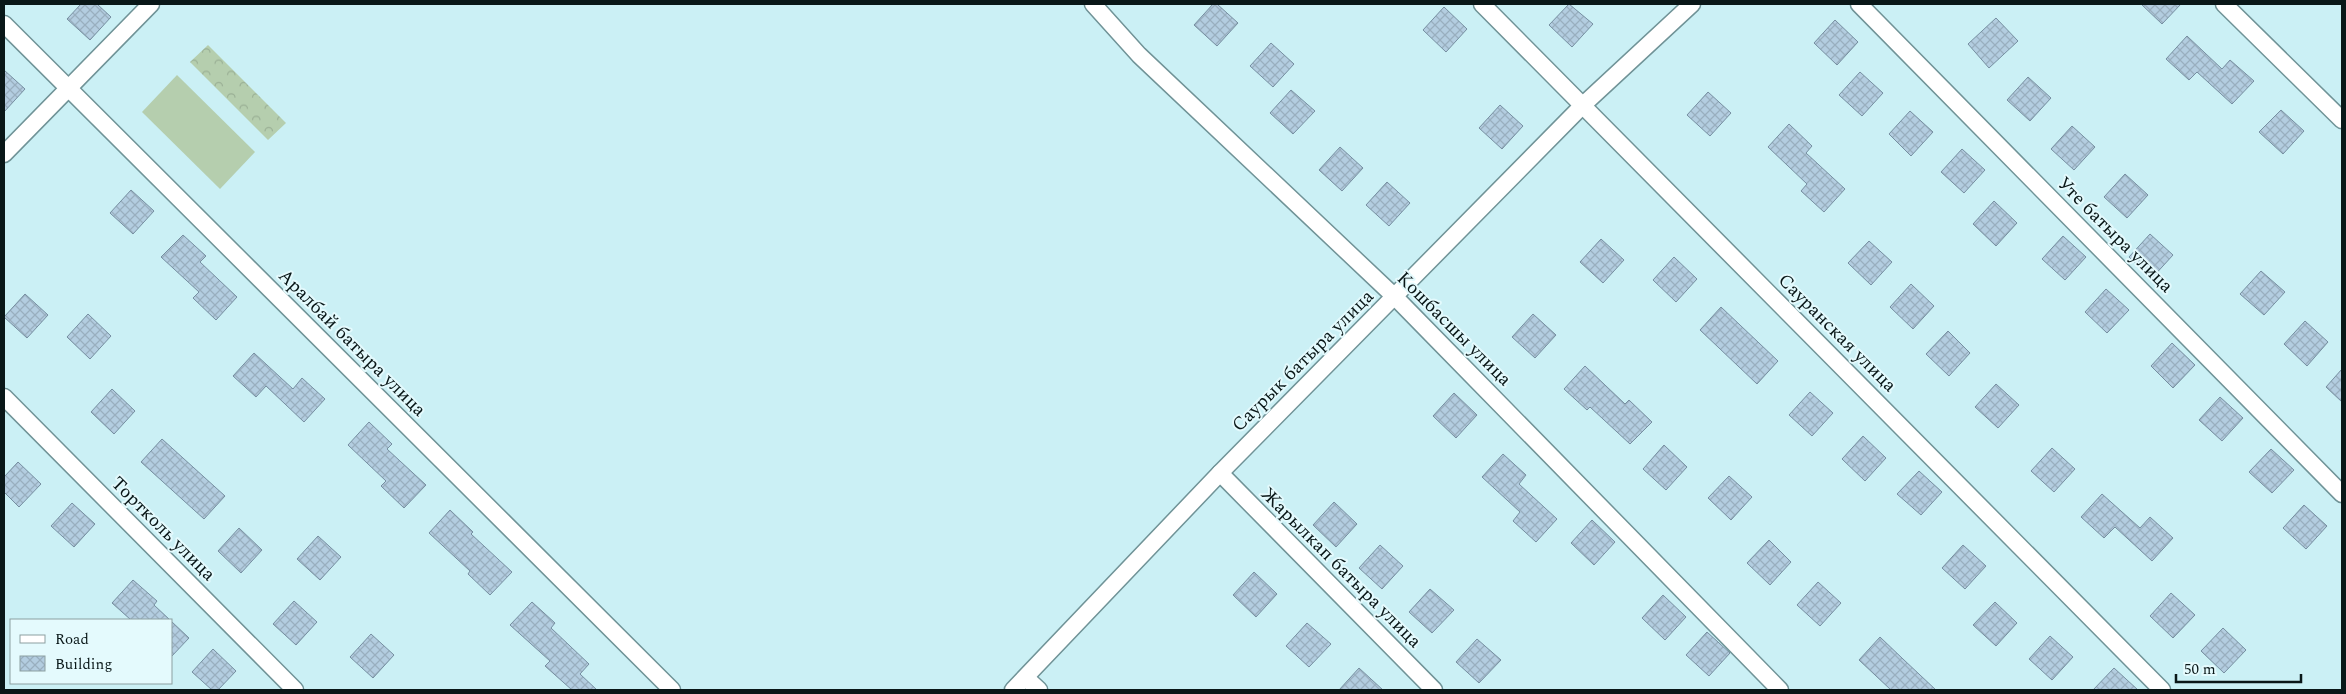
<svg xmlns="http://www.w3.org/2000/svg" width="2346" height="694" font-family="Spectral,serif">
<defs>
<pattern id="park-crowns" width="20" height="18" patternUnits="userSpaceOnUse" patternTransform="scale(1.25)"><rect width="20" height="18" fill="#b5ceae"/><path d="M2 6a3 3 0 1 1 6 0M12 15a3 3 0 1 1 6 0" fill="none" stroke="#9ab095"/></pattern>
<pattern id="building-cross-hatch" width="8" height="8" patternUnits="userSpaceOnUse" patternTransform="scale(1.25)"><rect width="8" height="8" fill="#b3cde0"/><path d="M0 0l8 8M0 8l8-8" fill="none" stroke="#99afbf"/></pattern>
</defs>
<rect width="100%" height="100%" fill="#cbf0f5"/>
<polygon fill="url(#park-crowns)" points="208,45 286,123 268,140 190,62"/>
<polygon fill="#b5ceae" points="177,75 255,152 220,189 142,112"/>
<g fill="url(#building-cross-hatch)" stroke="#768fa1">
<polygon points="81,4 97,4 111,17 90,40 67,19"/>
<polygon points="1213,4 1217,4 1238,23 1217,46 1194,25"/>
<polygon points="1569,4 1593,24 1572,47 1549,25"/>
<polygon points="2141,4 2181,4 2162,24"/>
<polygon points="1444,7 1467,29 1446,52 1423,30"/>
<polygon points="1996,18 2018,41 1989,68 1968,44"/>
<polygon points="1835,20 1858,42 1837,65 1814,43"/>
<polygon points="2187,36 2222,69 2230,60 2254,81 2232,104 2197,72 2189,80 2166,59"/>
<polygon points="1271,43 1294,64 1273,87 1250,66"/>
<polygon points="4,70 25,89 4,112"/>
<polygon points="1860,72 1883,93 1862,116 1839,95"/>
<polygon points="2028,77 2051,98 2030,121 2007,100"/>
<polygon points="1291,90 1315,111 1293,134 1270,113"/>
<polygon points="1708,92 1731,113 1710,136 1687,115"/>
<polygon points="1500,105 1523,126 1502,149 1479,128"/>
<polygon points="2281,110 2304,131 2283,154 2259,132"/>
<polygon points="1910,111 1933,132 1911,156 1889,134"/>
<polygon points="1789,124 1812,146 1806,153 1845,189 1824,212 1801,191 1807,184 1768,147"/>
<polygon points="2072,126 2095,147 2074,170 2051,149"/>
<polygon points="1340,147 1363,168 1342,191 1319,170"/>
<polygon points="1962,149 1985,170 1964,193 1941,172"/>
<polygon points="2125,174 2148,195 2127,218 2104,197"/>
<polygon points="1387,182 1410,203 1389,226 1366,205"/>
<polygon points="131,190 154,211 133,234 110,213"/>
<polygon points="1994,201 2017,223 1996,246 1973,224"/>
<polygon points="2150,234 2173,255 2152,278 2129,257"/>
<polygon points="183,235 206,256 200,262 237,297 216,320 193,298 199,292 161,257"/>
<polygon points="2063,236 2086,257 2065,280 2042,259"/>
<polygon points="1601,239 1624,260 1603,283 1580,262"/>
<polygon points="1869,241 1892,262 1871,285 1848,263"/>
<polygon points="1674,257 1697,279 1676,302 1653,280"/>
<polygon points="2261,271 2285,292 2264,315 2240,294"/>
<polygon points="1911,284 1934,306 1913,329 1890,307"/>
<polygon points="2106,289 2129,310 2107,333 2085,312"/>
<polygon points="25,294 48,315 27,338 4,317"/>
<polygon points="1721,307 1778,361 1757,384 1700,330"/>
<polygon points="88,314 111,336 90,359 67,337"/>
<polygon points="1533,314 1556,335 1535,358 1512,337"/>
<polygon points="2305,321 2328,342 2307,366 2284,344"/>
<polygon points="1948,331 1970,353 1949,376 1926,354"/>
<polygon points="2172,343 2195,365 2173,388 2151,366"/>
<polygon points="254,353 293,389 302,378 325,399 304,422 266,386 256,397 233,376"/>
<polygon points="1585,366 1625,404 1629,400 1652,422 1630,444 1590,407 1587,410 1564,389"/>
<polygon points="2342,369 2342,402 2326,387"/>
<polygon points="1996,384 2019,405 1998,428 1975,407"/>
<polygon points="112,389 135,411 114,434 91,412"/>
<polygon points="1810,392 1833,413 1812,436 1789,415"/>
<polygon points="1454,393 1477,415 1456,438 1433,416"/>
<polygon points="2220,397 2243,418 2222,441 2199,420"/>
<polygon points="369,422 392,444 387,449 426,485 404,508 381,486 386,481 348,445"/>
<polygon points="1863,436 1886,458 1865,481 1842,459"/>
<polygon points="162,439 225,496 204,519 141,462"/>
<polygon points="1664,445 1687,467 1666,490 1643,469"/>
<polygon points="2052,448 2075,469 2054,492 2031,471"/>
<polygon points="2271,449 2294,470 2272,493 2249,472"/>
<polygon points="1503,454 1526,475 1519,484 1557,519 1536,542 1513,521 1520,512 1482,477"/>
<polygon points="18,462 41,484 19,507 4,492 4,477"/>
<polygon points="1919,471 1942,492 1921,515 1897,494"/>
<polygon points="1729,476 1752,497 1731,520 1708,498"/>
<polygon points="2102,494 2140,528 2150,517 2173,538 2152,561 2115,527 2104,538 2081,517"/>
<polygon points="1334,502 1357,524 1336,547 1313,525"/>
<polygon points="72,503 95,524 74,547 51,526"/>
<polygon points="2304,505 2327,526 2306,549 2283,528"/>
<polygon points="450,510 473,532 471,534 512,572 490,595 468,574 470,571 429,533"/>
<polygon points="1592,520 1615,542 1594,565 1571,543"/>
<polygon points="239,528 262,550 241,573 218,551"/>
<polygon points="318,536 341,557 320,580 297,559"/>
<polygon points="1769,540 1791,562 1770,585 1747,563"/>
<polygon points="1380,545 1403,566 1382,589 1359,568"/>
<polygon points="1963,545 1986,566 1965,589 1942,568"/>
<polygon points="1254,572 1277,594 1256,617 1233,595"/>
<polygon points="133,580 157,601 154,605 170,620 131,620 112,603"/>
<polygon points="1818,582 1841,603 1820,626 1797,605"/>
<polygon points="1430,589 1454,610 1432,633 1409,612"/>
<polygon points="2171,593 2195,615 2173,638 2150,616"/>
<polygon points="1663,595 1686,617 1665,640 1642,618"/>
<polygon points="294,601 317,622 296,645 273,624"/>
<polygon points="532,602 555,623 551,628 589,664 580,674 597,690 572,690 545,666 550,661 510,625"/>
<polygon points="1995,602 2017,623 1996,646 1973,625"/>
<polygon points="171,621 189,638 171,657"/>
<polygon points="1307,623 1331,644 1309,667 1286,646"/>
<polygon points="2223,628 2246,650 2224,673 2201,651"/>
<polygon points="1707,632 1730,653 1709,676 1686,655"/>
<polygon points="371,634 394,655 373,678 350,657"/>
<polygon points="2050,636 2073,657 2052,680 2029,659"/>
<polygon points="1880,637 1903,659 1936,690 1891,690 1859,660"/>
<polygon points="1477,639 1501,660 1479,683 1456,662"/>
<polygon points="213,649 236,671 218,690 212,690 192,672"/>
<polygon points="1359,668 1383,690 1339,690"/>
<polygon points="2114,668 2138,690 2093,690"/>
</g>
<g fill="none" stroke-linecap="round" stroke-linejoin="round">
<defs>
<g id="minor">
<polyline points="1093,4 1139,55 1395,297 1780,690"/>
<polyline points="1482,4 2162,690"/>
<polyline points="1859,4 2342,494"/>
<polyline points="2224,4 2342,120"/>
<polyline points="4,24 672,690"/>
<polyline points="4,154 151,4"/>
<polyline points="4,397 295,690"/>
<polyline points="1220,473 1434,690"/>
<polyline points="1026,678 1039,690"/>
<polyline points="1013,690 1220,473 1583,105 1692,4"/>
</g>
</defs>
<use href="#minor" stroke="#709397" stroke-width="19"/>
<use href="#minor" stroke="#fff" stroke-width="16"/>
</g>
<g text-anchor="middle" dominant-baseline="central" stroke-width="4" stroke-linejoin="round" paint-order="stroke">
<g font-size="19" fill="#091718" stroke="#e4fafd">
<text transform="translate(2115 235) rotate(45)">Уте батыра улица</text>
<text transform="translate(1454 329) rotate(45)">Кошбасшы улица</text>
<text transform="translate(1837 333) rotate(45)">Сауранская улица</text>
<text transform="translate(352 343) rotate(45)">Аралбай батыра улица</text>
<text transform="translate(1303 361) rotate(-45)">Саурык батыра улица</text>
<text transform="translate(163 529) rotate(45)">Тортколь улица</text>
<text transform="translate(1341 568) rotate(45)">Жарылкап батыра улица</text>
</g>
</g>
<rect width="2346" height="694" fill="none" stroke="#091718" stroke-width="10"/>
<rect x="10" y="619" width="162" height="65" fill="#e4fafd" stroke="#8c9fa1"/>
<rect x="20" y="635" width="25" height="8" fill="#ffffff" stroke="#8c9fa1"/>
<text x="55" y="644" font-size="15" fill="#091718">Road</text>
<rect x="20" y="656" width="25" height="15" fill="url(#building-cross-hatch)" stroke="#8c9fa1"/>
<text x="55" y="669" font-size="15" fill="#091718">Building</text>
<path d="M2176 674v8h125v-8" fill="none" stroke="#091718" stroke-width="2.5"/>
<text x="2184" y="674" font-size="15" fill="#091718" stroke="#e4fafd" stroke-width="4" paint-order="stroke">50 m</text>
</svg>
